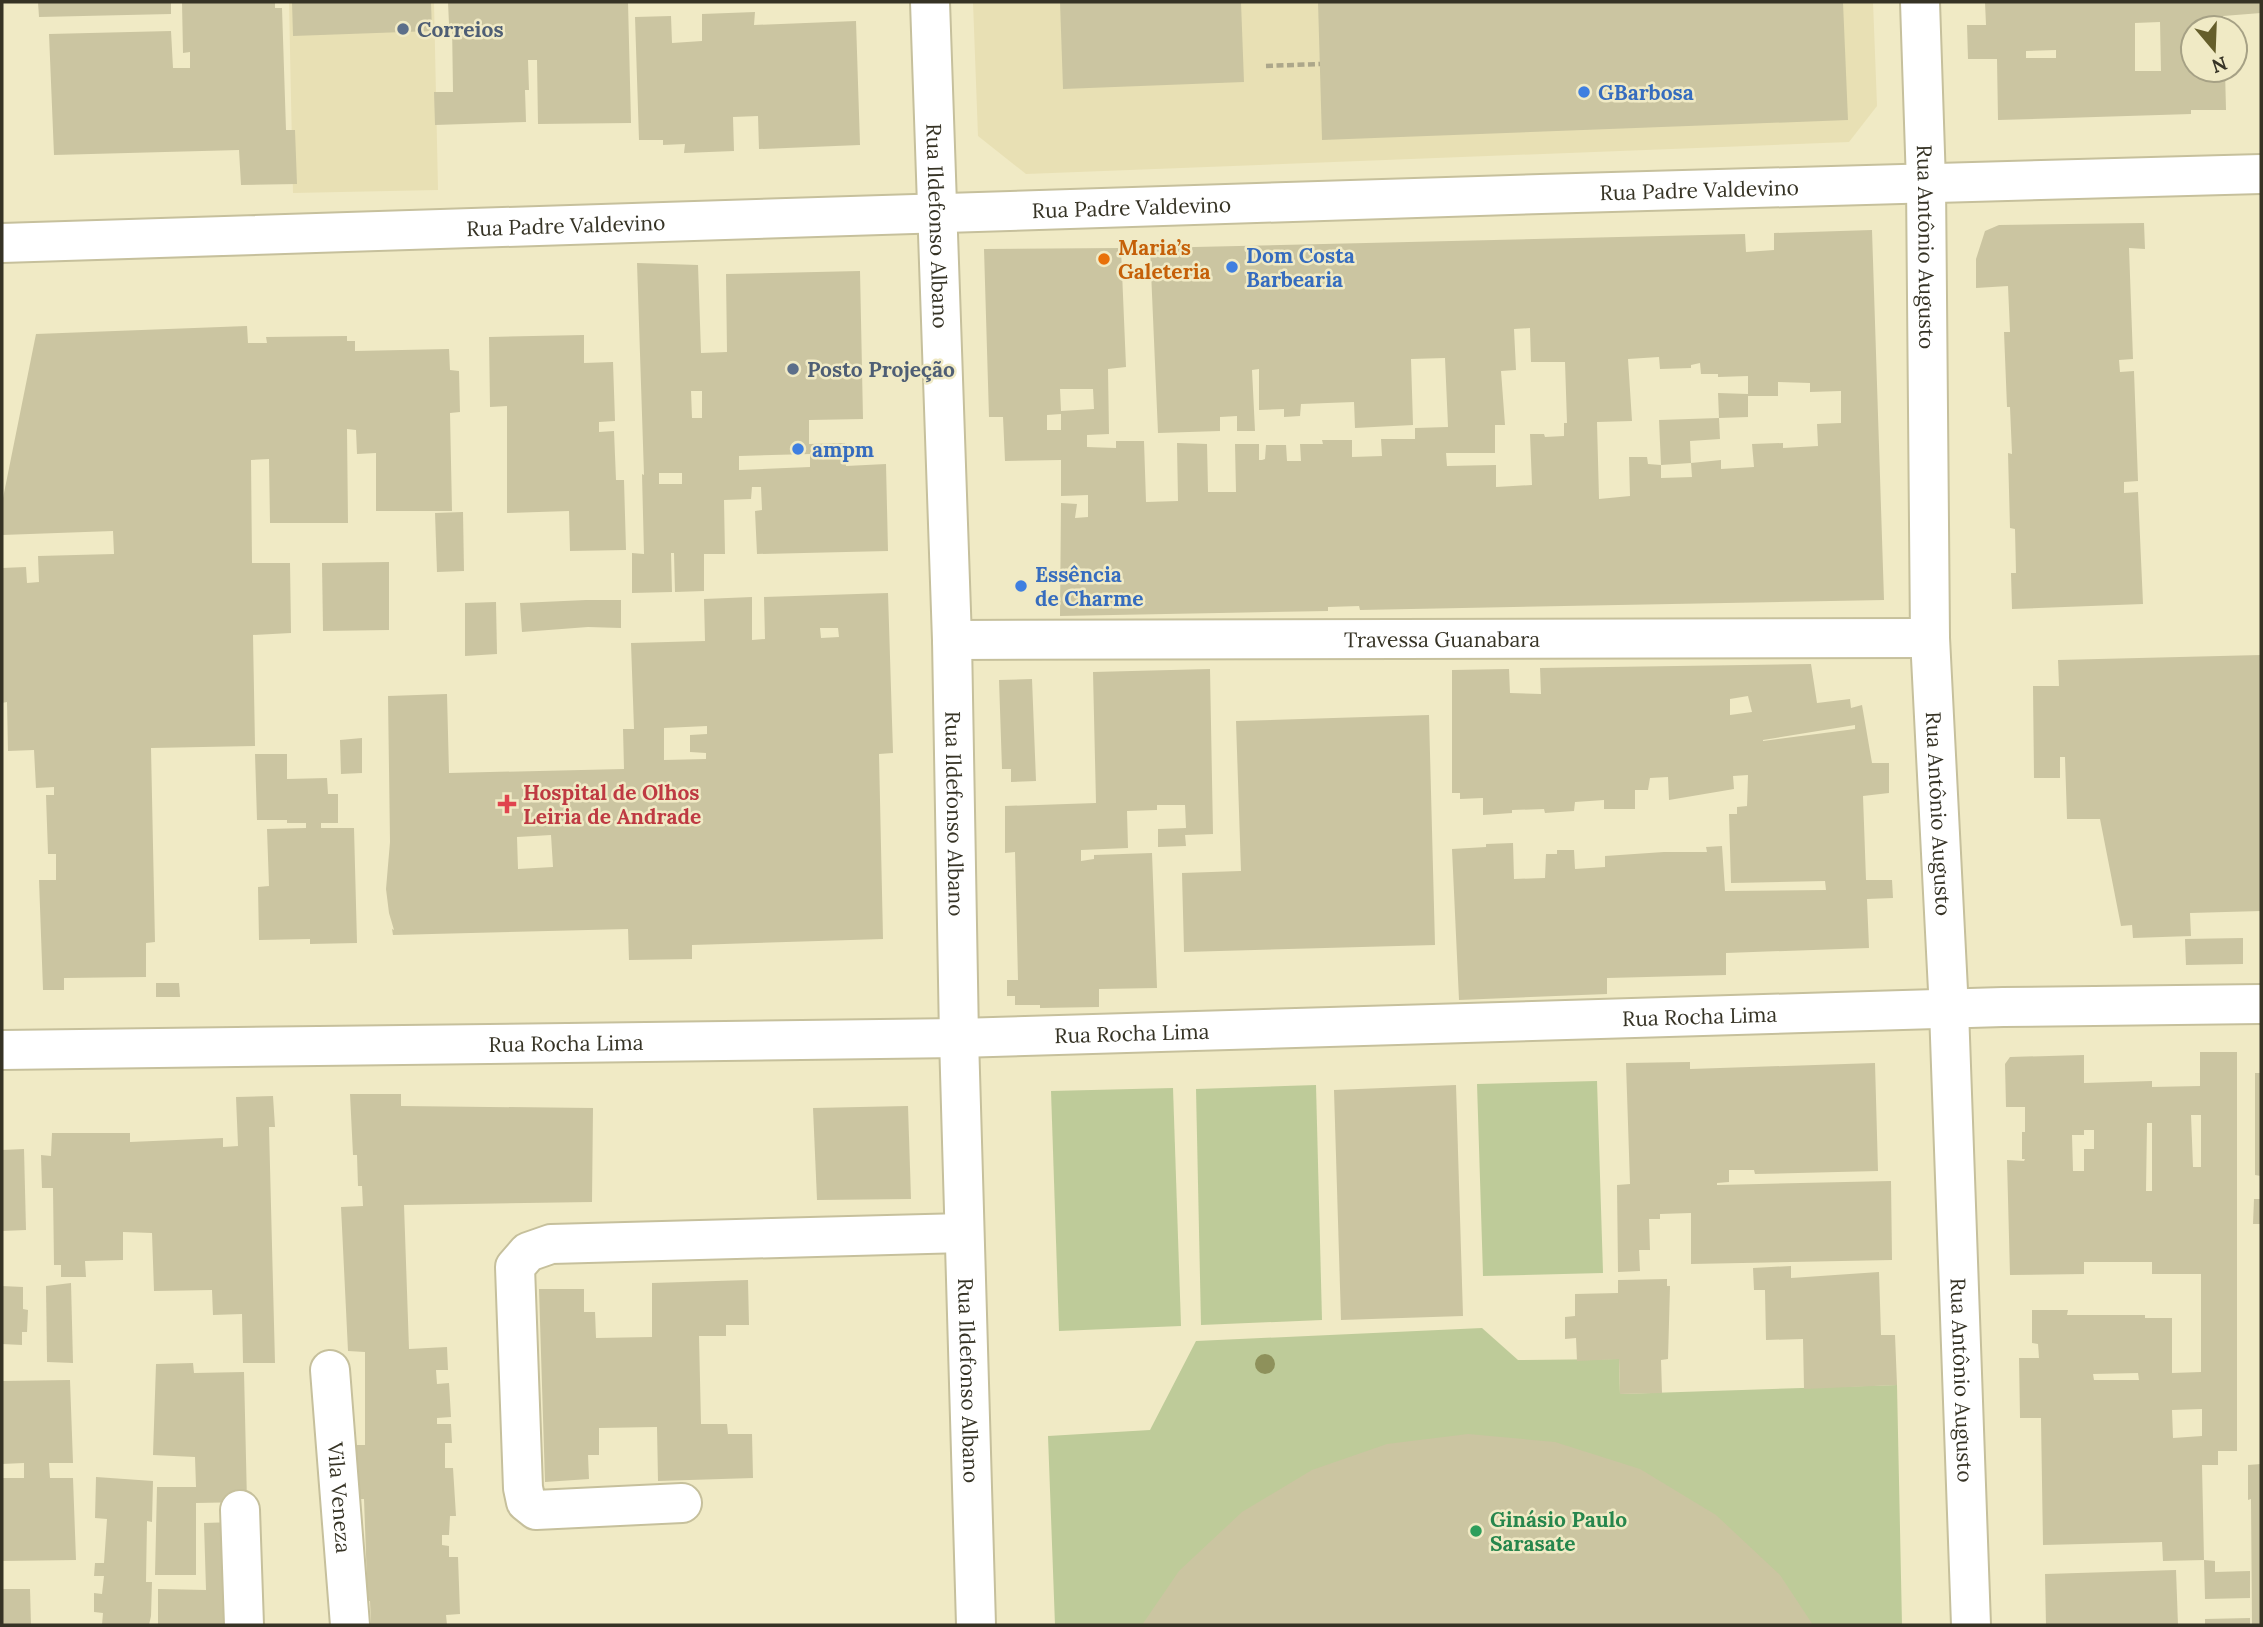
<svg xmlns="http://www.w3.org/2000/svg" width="2263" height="1627" font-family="Lora,serif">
<rect width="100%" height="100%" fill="#f0eac5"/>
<g fill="#e8e0b4">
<polygon points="289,2 434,2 438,190 293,193"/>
<polygon points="973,2 1873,2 1877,106 1849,142 1026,174 978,136"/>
</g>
<g fill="#becb99">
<polygon points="1597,1081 1603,1273 1483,1276 1477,1084"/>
<polygon points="1316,1085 1322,1320 1201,1325 1196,1089"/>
<polygon points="1173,1088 1181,1326 1059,1331 1051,1091"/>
<polygon points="1482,1328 1518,1360 1619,1359 1620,1394 1897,1385 1902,1625 1055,1625 1048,1436 1150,1430 1196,1341"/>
</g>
<g fill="#cbc5a1" fill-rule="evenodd">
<polygon points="38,2 171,2 171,14 39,17"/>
<polygon points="182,2 275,2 275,8 282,8 286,130 295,130 297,184 241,185 239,150 54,155 49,34 171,31 173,68 190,68 190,52 183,53"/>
<polygon points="292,2 431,2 432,31 293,36"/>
<polygon points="448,2 628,2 631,123 538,124 537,60 528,60 529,90 525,90 526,122 435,125 434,92 453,92 452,23 449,24"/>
<polygon points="1060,2 1241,2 1244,82 1063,89"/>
<polygon points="1318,2 1843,2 1848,120 1322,140"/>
<path d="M 1985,2 L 2261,2 L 2261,13 L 2223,16 L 2223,28 L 2193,28 L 2193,70 L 2225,70 L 2226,110 L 2191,110 L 2191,114 L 1998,120 L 1997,59 L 1968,59 L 1967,25 L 1986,25 ZM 2160,22 L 2161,71 L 2135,71 L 2135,23 ZM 2056,50 L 2056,58 L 2026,58 L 2026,51 Z"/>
<polygon points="755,12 754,25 856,21 860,145 759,149 758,116 733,117 734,151 684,153 685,144 663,145 663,140 639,140 635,17 671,16 672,43 702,41 702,14"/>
<polygon points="2144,223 2145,249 2129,248 2133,359 2119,360 2120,372 2134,371 2138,481 2124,482 2124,493 2138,492 2143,604 2012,609 2011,573 2016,573 2015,529 2010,528 2008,453 2012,454 2010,407 2007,407 2004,332 2010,332 2008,286 1976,288 1976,259 1985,231 1999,225"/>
<path d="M 1872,230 L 1884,600 L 1360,610 L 1359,606 L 1328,607 L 1328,611 L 1060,616 L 1061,503 L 1077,504 L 1075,518 L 1088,517 L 1088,495 L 1061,496 L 1061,460 L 1005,461 L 1003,417 L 989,417 L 984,249 L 1121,248 L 1126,367 L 1108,369 L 1109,434 L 1087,435 L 1087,447 L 1116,448 L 1116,441 L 1144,441 L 1146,502 L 1178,501 L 1177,443 L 1207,444 L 1208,492 L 1236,492 L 1235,444 L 1259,444 L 1259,460 L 1262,460 L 1265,459 L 1266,445 L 1286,445 L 1287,461 L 1301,461 L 1300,444 L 1323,444 L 1322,440 L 1352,440 L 1352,457 L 1382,456 L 1381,439 L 1415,439 L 1415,428 L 1448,427 L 1445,358 L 1411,359 L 1413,425 L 1355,428 L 1354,402 L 1301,404 L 1300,416 L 1284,417 L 1284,409 L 1259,410 L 1259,369 L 1252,370 L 1255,431 L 1237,431 L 1237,416 L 1220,417 L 1220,431 L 1158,433 L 1150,248 L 1745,234 L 1746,252 L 1774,250 L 1774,233 ZM 1530,328 L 1531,362 L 1565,362 L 1567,423 L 1564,423 L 1564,436 L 1545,437 L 1544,434 L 1530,434 L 1532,485 L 1496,487 L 1496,465 L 1447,466 L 1446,453 L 1495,453 L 1495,425 L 1505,425 L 1501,371 L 1516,370 L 1514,329 ZM 1659,357 L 1660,369 L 1691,368 L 1691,365 L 1700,363 L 1701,374 L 1718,374 L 1718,377 L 1748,376 L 1748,396 L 1778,396 L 1778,382 L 1810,383 L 1810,392 L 1841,391 L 1841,423 L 1817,424 L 1818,446 L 1783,448 L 1783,443 L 1752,444 L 1754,467 L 1721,469 L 1721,460 L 1691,463 L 1692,477 L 1661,478 L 1661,465 L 1691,463 L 1690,441 L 1720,439 L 1719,418 L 1748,417 L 1748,394 L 1718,393 L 1719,418 L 1659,420 L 1661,465 L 1648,464 L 1647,457 L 1629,457 L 1630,496 L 1599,499 L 1597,422 L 1632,421 L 1628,359 ZM 1060,389 L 1093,389 L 1094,409 L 1061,411 ZM 1061,414 L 1061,430 L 1047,430 L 1047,415 Z"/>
<path d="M 637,263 L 698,265 L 701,353 L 727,352 L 726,274 L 860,271 L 863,419 L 809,420 L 809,444 L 845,443 L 846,466 L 886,464 L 888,551 L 757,554 L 755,511 L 762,510 L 761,487 L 752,487 L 751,499 L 724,500 L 725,554 L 704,554 L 704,591 L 675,592 L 674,553 L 671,553 L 672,592 L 632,593 L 632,553 L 644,554 L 642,474 L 644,475 ZM 691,391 L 702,391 L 702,418 L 692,418 ZM 810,454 L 810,467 L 739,470 L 739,456 ZM 659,473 L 682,473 L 682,484 L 659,484 Z"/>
<polygon points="247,326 248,343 267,343 266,337 347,336 347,341 355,341 355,351 449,349 450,370 459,371 460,412 450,413 452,511 376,511 376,453 357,454 356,430 347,429 348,523 270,523 269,459 251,460 252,563 290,563 291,633 253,635 255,746 151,748 155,942 146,943 146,977 64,978 64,990 43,990 39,880 56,880 56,854 48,854 46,795 54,795 54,787 36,788 34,750 8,751 7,702 2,703 2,568 26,567 27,583 39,582 38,556 114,554 113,531 2,535 2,503 36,334"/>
<polygon points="584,335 584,363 613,362 615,421 599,422 599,432 614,431 616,480 624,480 626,550 570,551 569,511 507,513 507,406 490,407 489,337"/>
<polygon points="463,512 464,571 437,572 435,513"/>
<polygon points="389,562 389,630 323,631 322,563"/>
<path d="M 888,593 L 893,753 L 879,754 L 883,939 L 692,945 L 692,959 L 629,960 L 628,929 L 393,935 L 392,929 L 394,930 L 389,913 L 386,889 L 390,842 L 388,696 L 447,694 L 449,773 L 624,769 L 623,729 L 634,729 L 631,643 L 705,641 L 704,599 L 752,597 L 752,640 L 765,639 L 764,597 ZM 820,628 L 838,628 L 839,637 L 821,638 ZM 707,726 L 707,734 L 690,735 L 690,752 L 706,753 L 706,759 L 664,760 L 664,728 ZM 551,835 L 553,867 L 518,869 L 517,837 Z"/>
<polygon points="586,600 621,600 621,628 588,627 522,632 520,603"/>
<polygon points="496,602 497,654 465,656 465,603"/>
<polygon points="2261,655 2261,911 2190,913 2191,936 2133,938 2132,925 2121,926 2100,819 2067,819 2065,757 2060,757 2060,778 2034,778 2033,686 2059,686 2058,660"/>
<path d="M 1811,664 L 1817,703 L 1850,699 L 1851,708 L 1862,705 L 1872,763 L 1889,763 L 1889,793 L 1863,796 L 1866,880 L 1892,880 L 1893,898 L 1867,899 L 1869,948 L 1726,953 L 1726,975 L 1607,978 L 1607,994 L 1459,1000 L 1452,849 L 1486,847 L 1486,844 L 1513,843 L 1514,879 L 1545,878 L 1546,854 L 1557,854 L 1557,850 L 1574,850 L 1575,869 L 1605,867 L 1605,856 L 1664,852 L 1707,852 L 1706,847 L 1722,846 L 1725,891 L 1826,890 L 1825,881 L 1731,883 L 1729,814 L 1737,814 L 1737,807 L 1747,806 L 1748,775 L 1733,776 L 1734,789 L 1669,800 L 1668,777 L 1650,778 L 1648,790 L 1635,790 L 1635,809 L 1604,809 L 1604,800 L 1575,802 L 1574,811 L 1545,813 L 1544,809 L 1512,810 L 1512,813 L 1483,815 L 1483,798 L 1460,799 L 1460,793 L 1452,793 L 1452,670 L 1509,669 L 1510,693 L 1541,694 L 1540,668 ZM 1748,696 L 1752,712 L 1730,715 L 1730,699 ZM 1855,725 L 1855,729 L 1763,741 L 1763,740 Z"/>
<polygon points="1210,669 1213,834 1185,835 1186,846 1158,847 1158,829 1186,828 1185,805 1157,805 1157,810 1127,811 1128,848 1081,850 1081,861 1094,859 1094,855 1152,853 1157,988 1099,989 1099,1007 1040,1008 1040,1005 1015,1005 1015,996 1007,996 1007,980 1018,980 1015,852 1005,853 1005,806 1096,803 1093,672"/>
<polygon points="1032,679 1036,781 1011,782 1011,769 1002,769 999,680"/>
<polygon points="1429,715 1435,945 1184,952 1182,873 1241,871 1236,721"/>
<polygon points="362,738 362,773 341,774 340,740"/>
<polygon points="255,754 287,754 287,779 327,778 328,794 338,794 338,823 321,823 321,828 354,828 357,943 310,944 310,939 259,940 258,887 269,886 267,829 306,828 306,823 287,823 287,820 257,820"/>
<polygon points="2243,938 2243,964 2186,965 2185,939"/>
<polygon points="156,983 179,983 180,997 156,997"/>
<path d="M 2200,1052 L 2237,1052 L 2237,1451 L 2218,1451 L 2218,1465 L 2202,1465 L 2204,1560 L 2215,1561 L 2215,1572 L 2250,1571 L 2250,1598 L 2205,1599 L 2204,1560 L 2163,1561 L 2162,1542 L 2043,1545 L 2041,1418 L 2020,1418 L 2019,1358 L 2039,1358 L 2038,1344 L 2032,1343 L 2032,1310 L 2068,1310 L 2067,1315 L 2145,1315 L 2145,1318 L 2172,1318 L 2172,1373 L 2201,1372 L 2201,1274 L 2152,1274 L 2152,1262 L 2084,1262 L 2084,1274 L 2010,1275 L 2007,1160 L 2024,1161 L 2025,1159 L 2022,1159 L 2022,1132 L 2025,1132 L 2025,1107 L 2006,1107 L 2005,1064 L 2010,1057 L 2084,1055 L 2084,1083 L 2152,1081 L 2152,1087 L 2200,1086 ZM 2191,1115 L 2201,1115 L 2201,1167 L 2193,1167 ZM 2147,1123 L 2152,1123 L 2152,1191 L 2146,1191 ZM 2084,1130 L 2094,1130 L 2094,1149 L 2084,1149 L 2084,1171 L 2073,1171 L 2072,1135 L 2084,1135 ZM 2138,1373 L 2139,1380 L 2094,1380 L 2093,1374 ZM 2202,1409 L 2202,1436 L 2173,1438 L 2172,1410 Z"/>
<polygon points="1690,1062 1690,1069 1875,1063 1878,1171 1755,1174 1754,1170 1729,1170 1729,1182 1717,1183 1717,1185 1891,1181 1892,1260 1691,1264 1691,1213 1660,1214 1660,1219 1649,1219 1650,1250 1639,1250 1640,1271 1618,1272 1617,1185 1630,1184 1626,1063"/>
<polygon points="2255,1073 2261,1073 2261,1176 2255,1175"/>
<polygon points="1456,1085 1463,1316 1341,1320 1334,1090"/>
<polygon points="350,1094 401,1094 401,1106 593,1108 592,1202 404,1205 409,1349 447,1347 448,1370 436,1370 437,1384 449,1383 451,1417 437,1418 437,1424 451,1424 452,1443 445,1443 445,1468 453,1468 456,1516 450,1516 449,1535 442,1535 442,1545 449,1546 449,1557 458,1557 460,1614 446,1615 447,1625 371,1625 370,1601 355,1602 355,1582 367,1582 364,1499 351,1499 353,1445 365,1445 365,1352 348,1351 341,1207 363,1206 362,1186 358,1186 357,1155 353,1155"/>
<polygon points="273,1096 275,1127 269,1127 275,1363 243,1363 242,1314 213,1315 212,1290 154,1291 152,1233 123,1232 123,1260 85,1261 86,1277 61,1277 61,1265 54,1265 53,1188 42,1188 41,1155 51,1156 52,1133 130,1133 130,1142 223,1138 223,1147 238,1146 236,1097"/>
<polygon points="908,1106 911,1199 817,1200 813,1108"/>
<polygon points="24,1149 26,1230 2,1231 2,1150"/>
<polygon points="2254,1199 2261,1199 2261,1224 2253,1224"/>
<polygon points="1791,1266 1791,1278 1879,1272 1881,1335 1895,1335 1897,1385 1804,1389 1803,1339 1766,1340 1765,1290 1754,1290 1753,1268"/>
<polygon points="1667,1279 1667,1286 1670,1286 1668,1359 1661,1360 1662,1393 1620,1394 1619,1359 1577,1361 1576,1338 1565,1339 1565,1317 1575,1316 1575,1294 1618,1293 1618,1280"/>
<polygon points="748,1280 749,1325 726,1325 726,1336 699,1336 701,1424 727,1424 728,1434 752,1434 753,1478 658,1481 657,1427 599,1428 599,1455 588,1455 589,1479 545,1482 539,1289 584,1289 584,1312 595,1312 596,1338 652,1337 652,1283"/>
<polygon points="71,1283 73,1363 47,1362 46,1286"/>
<polygon points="2,1286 23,1287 23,1309 28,1310 27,1332 22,1332 22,1345 2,1344"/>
<polygon points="193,1363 194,1373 244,1372 247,1502 196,1503 196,1575 155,1575 157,1487 196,1487 195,1457 153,1455 156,1364"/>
<polygon points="70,1380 73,1463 49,1463 50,1478 73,1478 76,1560 2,1561 2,1478 24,1478 24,1463 2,1464 2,1381"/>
<polygon points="1468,1434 1555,1442 1640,1469 1716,1515 1780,1575 1813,1625 1142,1625 1179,1571 1242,1512 1312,1470 1387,1444"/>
<polygon points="2261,1464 2261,1625 2252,1625 2251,1499 2248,1500 2248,1465"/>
<polygon points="96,1477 153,1481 152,1522 147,1521 146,1582 152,1582 151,1616 149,1625 102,1625 103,1613 94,1612 94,1593 102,1594 104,1576 94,1576 95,1563 104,1563 107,1519 95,1518"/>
<polygon points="235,1522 239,1625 158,1625 158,1589 206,1590 204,1523"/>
<polygon points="2176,1570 2178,1625 2046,1625 2045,1574"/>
<polygon points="2,1589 30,1589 31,1625 2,1625"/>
<polygon points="2250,1618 2250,1625 2205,1625 2205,1619"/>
</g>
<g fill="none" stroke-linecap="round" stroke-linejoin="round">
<defs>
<g id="minor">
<path id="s1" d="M 930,2 L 952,640 L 959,1038 L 976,1625"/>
<path id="s2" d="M 1920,2 L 1926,183 L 1930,638 L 1949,1010 L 1971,1625"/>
<path id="s3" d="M 952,640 L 1930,638"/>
<path id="s4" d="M 2,1050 L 959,1038 L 2003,1007 L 2261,1004"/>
<path id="s5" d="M 330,1370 L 350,1625"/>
<polyline points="682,1503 536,1510 526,1502 523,1488 515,1267 528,1252 551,1244 964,1233"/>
<polyline points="240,1510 244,1625"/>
</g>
<g id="major">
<path id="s6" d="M 2,243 L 1541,194 L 2261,174"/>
</g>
</defs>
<use href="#minor" stroke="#c6c09c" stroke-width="42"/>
<use href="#major" stroke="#c6c09c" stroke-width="42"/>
<polyline stroke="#aca78a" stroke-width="4.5" stroke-dasharray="7 3.5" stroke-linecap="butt" points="1266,66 1320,64"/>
<use href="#minor" stroke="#fff" stroke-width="38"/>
<use href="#major" stroke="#fff" stroke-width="38"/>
</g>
<circle fill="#8e915b" cx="1265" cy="1364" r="10"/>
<g fill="#5c6f8a" stroke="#f0eac5" stroke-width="2.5">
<circle cx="403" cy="29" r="7"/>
<circle cx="793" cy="369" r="7"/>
</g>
<g fill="#3f7fe0" stroke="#f0eac5" stroke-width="2.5">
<circle cx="1584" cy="92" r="7"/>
<circle cx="1232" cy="267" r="7"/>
<circle cx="798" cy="449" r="7"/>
<circle cx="1021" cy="586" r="7"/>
</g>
<circle fill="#e8710a" stroke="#f0eac5" stroke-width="2.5" cx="1104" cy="259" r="7"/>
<path fill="#e0444e" stroke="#f0eac5" stroke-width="2.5" d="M503.5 793.5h7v7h7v7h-7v7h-7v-7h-7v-7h7z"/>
<circle fill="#2e9e5b" stroke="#f0eac5" stroke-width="2.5" cx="1476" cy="1531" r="7"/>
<g text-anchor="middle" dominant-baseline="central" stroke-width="5" stroke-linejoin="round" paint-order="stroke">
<g font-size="21" font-weight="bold" fill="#4e5e75" stroke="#f0eac5" text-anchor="start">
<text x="417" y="29">Correios</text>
<text x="807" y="369">Posto Projeção</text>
</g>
<g font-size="21" font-weight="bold" fill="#366cbe" stroke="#f0eac5" text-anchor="start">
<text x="1598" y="92">GBarbosa</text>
<text x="1246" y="255">Dom Costa<tspan x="1246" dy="24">Barbearia</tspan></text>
<text x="812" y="449">ampm</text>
<text x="1035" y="574">Essência<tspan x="1035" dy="24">de Charme</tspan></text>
</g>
<g font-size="21" fill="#363325" stroke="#f0eac5">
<text stroke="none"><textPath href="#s6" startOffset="1698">Rua Padre Valdevino</textPath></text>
<text stroke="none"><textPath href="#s6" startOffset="1130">Rua Padre Valdevino</textPath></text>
<text stroke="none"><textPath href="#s6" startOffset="564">Rua Padre Valdevino</textPath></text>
<text stroke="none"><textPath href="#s1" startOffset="224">Rua Ildefonso Albano</textPath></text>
<text stroke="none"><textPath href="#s2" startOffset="245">Rua Antônio Augusto</textPath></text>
<text stroke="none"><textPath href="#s3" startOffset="490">Travessa Guanabara</textPath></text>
<text stroke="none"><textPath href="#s1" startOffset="812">Rua Ildefonso Albano</textPath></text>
<text stroke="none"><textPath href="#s2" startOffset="812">Rua Antônio Augusto</textPath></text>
<text stroke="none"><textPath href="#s4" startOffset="1698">Rua Rocha Lima</textPath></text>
<text stroke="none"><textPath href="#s4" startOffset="1130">Rua Rocha Lima</textPath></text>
<text stroke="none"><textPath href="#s4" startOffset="564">Rua Rocha Lima</textPath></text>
<text stroke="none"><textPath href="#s1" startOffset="1379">Rua Ildefonso Albano</textPath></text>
<text stroke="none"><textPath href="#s2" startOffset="1379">Rua Antônio Augusto</textPath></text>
<text stroke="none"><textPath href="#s5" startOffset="128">Vila Veneza</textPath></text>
</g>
<g font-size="21" font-weight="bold" fill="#c56008" stroke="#f0eac5" text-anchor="start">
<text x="1118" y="247">Maria’s<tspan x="1118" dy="24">Galeteria</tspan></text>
</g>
<g font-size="21" font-weight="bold" fill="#be3a42" stroke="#f0eac5" text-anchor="start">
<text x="523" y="792">Hospital de Olhos<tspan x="523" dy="24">Leiria de Andrade</tspan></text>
</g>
<g font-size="21" font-weight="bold" fill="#27864d" stroke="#f0eac5" text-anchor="start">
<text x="1490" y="1519">Ginásio Paulo<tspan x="1490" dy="24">Sarasate</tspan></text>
</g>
</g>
<rect width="2263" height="1627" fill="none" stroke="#363325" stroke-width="7"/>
<g transform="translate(2214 49) rotate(161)"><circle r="33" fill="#f0eac5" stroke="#a6a185" stroke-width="2"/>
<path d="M0-5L12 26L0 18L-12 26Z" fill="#655e2b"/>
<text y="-10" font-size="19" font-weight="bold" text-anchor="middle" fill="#363325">N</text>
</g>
</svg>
